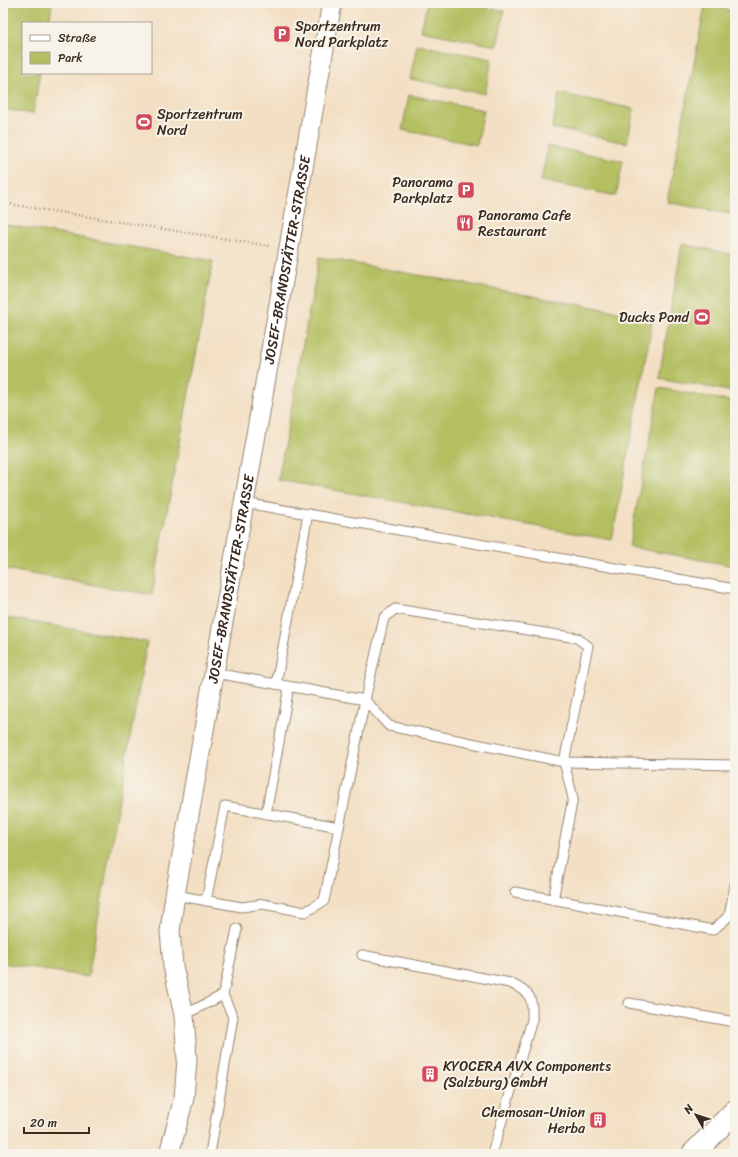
<svg xmlns="http://www.w3.org/2000/svg" width="738" height="1157" font-family="Sriracha,sans-serif">
<rect width="100%" height="100%" fill="#f7f3e8"/>
<filter id="ink" filterUnits="userSpaceOnUse"><feTurbulence type="fractalNoise" baseFrequency=".025" numOctaves="2"/><feDisplacementMap in="SourceGraphic" scale="8" xChannelSelector="R" yChannelSelector="G"/><feConvolveMatrix kernelMatrix="1 2 1 2 8 2 1 2 1" color-interpolation-filters="sRGB"/></filter>
<filter id="wash" filterUnits="userSpaceOnUse"><feTurbulence type="fractalNoise" baseFrequency=".012" numOctaves="4" result="noise"/><feDisplacementMap in="SourceGraphic" scale="16" xChannelSelector="R" yChannelSelector="G"/><feGaussianBlur stdDeviation="0.9" result="paint"/><feColorMatrix in="noise" values="0 0 0 0 0 0 0 0 0 0 0 0 0 0 0 0 0 1.4 0 .05"/><feComposite in="paint" operator="in"/></filter>
<g filter="url(#wash)">
<rect width="100%" height="100%" fill="#f3dfc3"/>
<g fill="#b3bf61" stroke="#777440">
<polygon points="3,3 52,3 49,23 23,23 23,73 40,73 33,114 3,109"/>
<polygon points="427,3 461,3 504,11 497,46 421,31"/>
<polygon points="705,6 735,11 735,215 667,202"/>
<polygon points="417,45 492,59 485,94 410,79"/>
<polygon points="559,93 634,109 627,143 552,128"/>
<polygon points="409,95 484,110 477,145 402,130"/>
<polygon points="548,146 623,161 616,196 541,181"/>
<polygon points="3,224 213,261 152,595 3,569"/>
<polygon points="682,244 735,255 735,392 659,378"/>
<polygon points="319,257 653,318 612,540 278,480"/>
<polygon points="659,388 735,402 735,566 629,547"/>
<polygon points="3,617 147,642 88,977 3,963"/>
</g>
</g>
<g filter="url(#ink)">
<g fill="none" stroke-linecap="round" stroke-linejoin="round">
<defs>
<g id="service">
<polyline points="245,503 735,589"/>
<polyline points="215,673 365,700 389,726 564,762 735,765"/>
<polyline points="276,684 308,514"/>
<polyline points="266,814 289,687"/>
<polyline points="515,892 713,930 729,916 735,885"/>
<polyline points="175,895 242,907 263,904 305,912 324,901 365,700 384,618 395,609 577,638 588,646 564,762 573,798 553,900"/>
<polyline points="206,901 225,806 339,827"/>
<path d="M 362,955 L 510,983 C 531,993 533,997 532,1020 L 492,1154"/>
<polyline points="629,1003 735,1022"/>
<polyline points="184,1015 223,995"/>
<polyline points="210,1154 233,1017 223,995 237,929"/>
</g>
<g id="minor">
<path id="s1" d="M 169,1154 L 184,1098 L 187,1059 L 184,1015 L 173,966 L 170,931 L 175,895 L 332,3"/>
</g>
<polyline id="tertiary" points="693,1154 735,1111"/>
</defs>
<use href="#service" stroke="#978470" stroke-width="11"/>
<use href="#minor" stroke="#978470" stroke-width="21"/>
<use href="#tertiary" stroke="#978470" stroke-width="24"/>
<polyline stroke="#978470" stroke-width="2.5" stroke-dasharray="1 3" stroke-linecap="butt" points="3,203 269,246"/>
<use href="#service" stroke="#fff" stroke-width="9"/>
<use href="#minor" stroke="#fff" stroke-width="19"/>
<use href="#tertiary" stroke="#fff" stroke-width="22"/>
</g>
</g>
<defs>
<symbol id="parking-square" viewBox="-11 -11 22 22"><rect x="-9" y="-9" width="18" height="18" rx="4" fill="#d1495b" stroke="#f7f3e8"/><path d="M-3.5-5.5H1a3.5 3.5 0 0 1 0 7H-1V5.5H-3.5ZM-1-3.4V-.6H.8a1.4 1.4 0 0 0 0-2.8Z" fill="#fff"/></symbol>
<symbol id="stadium-square" viewBox="-11 -11 22 22"><rect x="-9" y="-9" width="18" height="18" rx="4" fill="#d1495b" stroke="#f7f3e8"/><path d="M0-5a6.5 5 0 1 0 0 10a6.5 5 0 1 0 0-10ZM-3.5-1.8h7v3.6h-7Z" fill="#fff"/></symbol>
<symbol id="restaurant-square" viewBox="-11 -11 22 22"><rect x="-9" y="-9" width="18" height="18" rx="4" fill="#d1495b" stroke="#f7f3e8"/><path d="M-5-6h1v4h1v-4h1v4h1v-4h1v5L-1.5 .5V6h-2V.5L-5-1ZM5-6V6H3V1.5H1.5Q1.5-4 5-6Z" fill="#fff"/></symbol>
<symbol id="building-square" viewBox="-11 -11 22 22"><rect x="-9" y="-9" width="18" height="18" rx="4" fill="#d1495b" stroke="#f7f3e8"/><path d="M-4-6H4V6H1V3H-1V6H-4ZM-2.5-4.3h1.7v1.8h-1.7ZM.8-4.3h1.7v1.8H.8ZM-2.5-1h1.7V.8h-1.7ZM.8-1h1.7V.8H.8Z" fill="#fff"/></symbol>
</defs>
<g fill-rule="evenodd">
<use href="#parking-square" x="272" y="24" width="20" height="20"/>
<use href="#stadium-square" x="134" y="112" width="20" height="20"/>
<use href="#parking-square" x="456" y="180" width="20" height="20"/>
<use href="#restaurant-square" x="455" y="213" width="20" height="20"/>
<use href="#stadium-square" x="692" y="307" width="20" height="20"/>
<use href="#building-square" x="420" y="1064" width="20" height="20"/>
<use href="#building-square" x="588" y="1110" width="20" height="20"/>
</g>
<g text-anchor="middle" dominant-baseline="central" stroke-width="4" stroke-linejoin="round" paint-order="stroke">
<g font-size="14" fill="#3b2a1e" stroke="#f7f3e8" text-anchor="start">
<text x="295" y="26">Sportzentrum<tspan x="295" dy="16">Nord Parkplatz</tspan></text>
<text x="157" y="114">Sportzentrum<tspan x="157" dy="16">Nord</tspan></text>
<text x="453" y="182" text-anchor="end">Panorama<tspan x="453" dy="16">Parkplatz</tspan></text>
<text x="478" y="215">Panorama Cafe<tspan x="478" dy="16">Restaurant</tspan></text>
<text x="689" y="317" text-anchor="end">Ducks Pond</text>
<text x="443" y="1066">KYOCERA AVX Components<tspan x="443" dy="16">(Salzburg) GmbH</tspan></text>
<text x="585" y="1112" text-anchor="end">Chemosan-Union<tspan x="585" dy="16">Herba</tspan></text>
</g>
<g font-size="14" fill="#3b2a1e" stroke="#f7f3e8">
<text stroke="none"><textPath href="#s1" startOffset="908">JOSEF-BRANDSTÄTTER-STRASSE</textPath></text>
<text stroke="none"><textPath href="#s1" startOffset="584">JOSEF-BRANDSTÄTTER-STRASSE</textPath></text>
</g>
</g>
<rect width="738" height="1157" fill="none" stroke="#f7f3e8" stroke-width="16"/>
<rect x="22" y="22" width="130" height="52" fill="#f7f3e8" stroke="#aca397"/>
<rect x="30" y="35" width="20" height="6" fill="#ffffff" stroke="#aca397"/>
<text x="58" y="42" font-size="12" fill="#3b2a1e">Straße</text>
<rect x="30" y="52" width="20" height="12" fill="#b3bf61" stroke="#aca397"/>
<text x="58" y="62" font-size="12" fill="#3b2a1e">Park</text>
<g transform="translate(696 1115) rotate(309)" stroke="#f7f3e8" stroke-width="3" paint-order="stroke">
<path d="M0-3L7 15L0 10L-7 15Z" fill="#3b2a1e"/>
<text y="-6" font-size="11" font-weight="bold" text-anchor="middle" fill="#3b2a1e">N</text>
</g>
<path d="M24 1127v6h65v-6" fill="none" stroke="#3b2a1e" stroke-width="2"/>
<text x="30" y="1127" font-size="12" fill="#3b2a1e" stroke="#f7f3e8" stroke-width="3" paint-order="stroke">20 m</text>
</svg>
